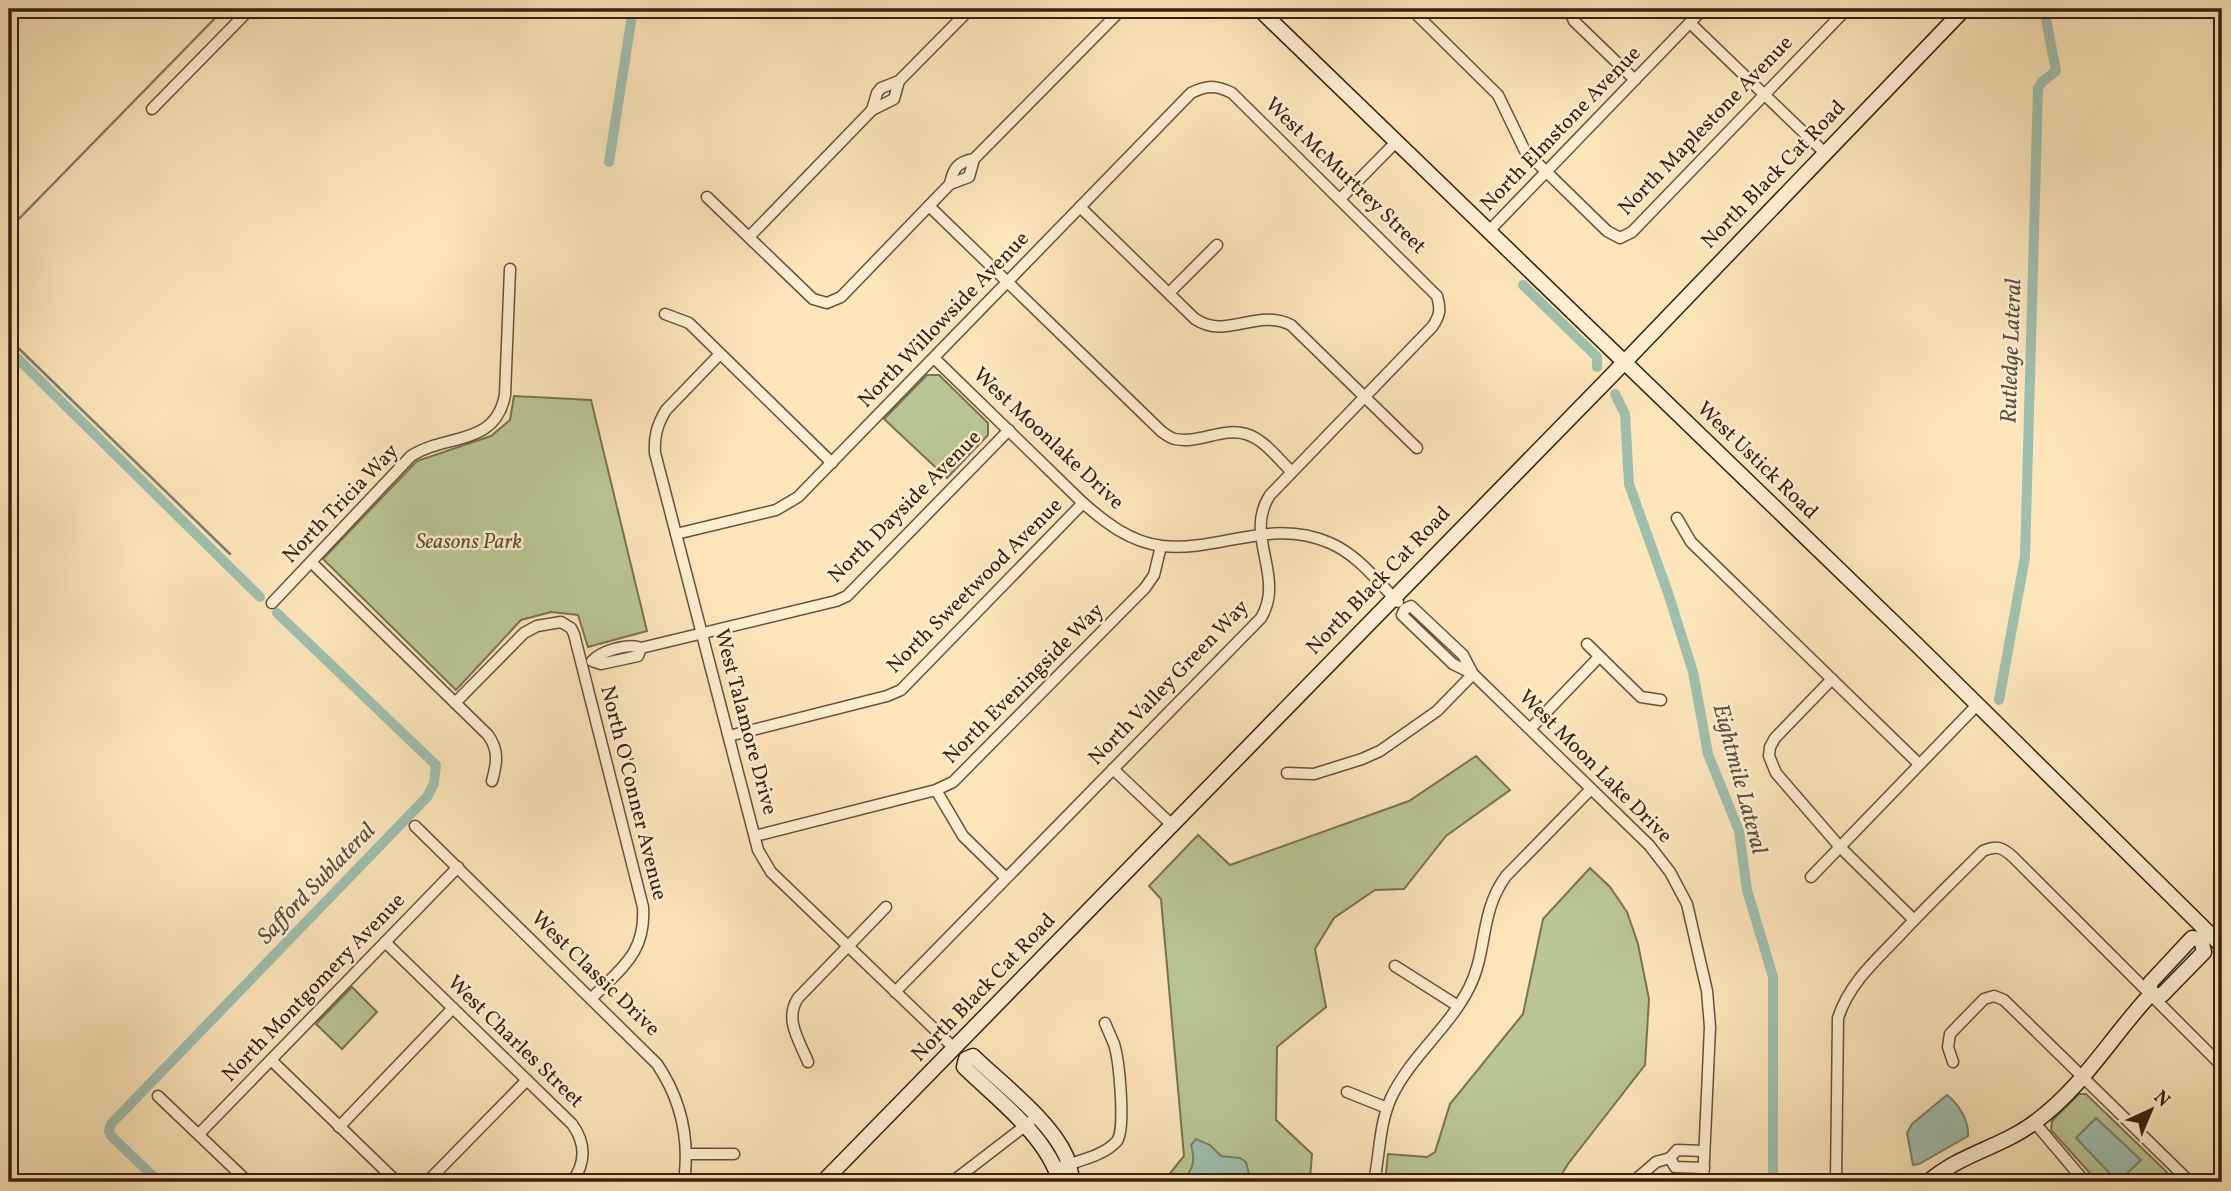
<svg xmlns="http://www.w3.org/2000/svg" width="2231" height="1191" font-family="Vollkorn,serif">
<rect width="100%" height="100%" fill="#fce5b9"/>
<filter id="stains"><feTurbulence type="fractalNoise" baseFrequency=".00286" numOctaves="4"/><feColorMatrix values="0 0 0 0 .2 0 0 0 0 .09 0 0 0 0 .02 0 0 0 .5 -.17"/></filter>
<radialGradient id="worn" r=".72"><stop offset=".6" stop-color="#630" stop-opacity="0"/><stop offset="1" stop-color="#630" stop-opacity=".3"/></radialGradient>
<g fill="#b9c693" stroke="#7a7250" stroke-width="2">
<polygon points="927,375 939,375 988,423 988,435 947,478 884,419"/>
<polygon points="514,396 591,400 647,631 588,647 578,615 551,612 521,620 456,690 323,559 417,461 491,436 510,420"/>
<polygon points="1476,756 1510,790 1446,836 1404,889 1375,890 1334,918 1315,949 1326,1007 1277,1047 1276,1120 1312,1154 1310,1178 1306,1182 1163,1182 1184,1156 1161,899 1149,886 1198,835 1230,865 1409,801"/>
<polygon points="1590,868 1610,887 1627,912 1638,944 1649,999 1645,1065 1568,1164 1557,1182 1385,1182 1388,1154 1427,1157 1435,1152 1450,1104 1523,1014 1543,919"/>
<polygon points="352,987 377,1012 342,1049 316,1024"/>
<polygon points="2079,1094 2086,1094 2177,1182 2098,1182 2051,1130 2052,1121"/>
</g>
<g fill="#9fbfae" stroke="#777f6e" stroke-width="2">
<path d="M 1947,1095 C 1959,1104 1969,1121 1968,1136 L 1919,1164 L 1913,1165 L 1907,1133 L 1912,1124 Z"/>
<polygon points="2096,1118 2141,1160 2118,1182 2076,1138"/>
<path d="M 1196,1139 L 1210,1145 L 1221,1156 L 1240,1158 L 1246,1162 L 1251,1182 L 1180,1182 C 1193,1171 1196,1162 1191,1145 Z"/>
</g>
<g fill="none" stroke-linecap="round" stroke-linejoin="round">
<g stroke="#777f6e" stroke-width="2.5">
<polyline points="9,229 224,9"/>
<polyline points="9,339 230,554"/>
</g>
<g stroke="#9fbfae" stroke-width="10">
<polyline points="609,162 633,9"/>
<polyline points="1523,285 1597,357 1597,367"/>
<polyline points="9,350 260,597"/>
<polyline points="1615,394 1625,414 1629,484 1668,593 1693,672 1708,754 1739,831 1747,890 1773,977 1773,1182"/>
<polyline points="1999,700 2025,557 2038,88 2042,82 2056,71 2044,9"/>
<polyline points="159,1182 111,1136 109,1131 111,1124 427,797 434,783 436,765 277,613"/>
</g>
<defs>
<g id="street">
<polyline points="1411,9 1498,95 1525,151 1607,231 1620,238 1632,232 1847,9"/>
<polyline points="1569,9 1574,21 1635,80"/>
<polyline points="1690,23 1825,153"/>
<polyline points="152,109 250,9"/>
<polyline points="872,110 877,93 881,88 899,81 970,9"/>
<path d="M 950,184 C 953,168 958,162 974,159 L 1116,15 L 1119,9"/>
<polyline points="707,197 813,299 827,303 841,297 950,184 969,177 974,159"/>
<polyline points="1341,198 1396,142"/>
<path d="M 929,206 L 1161,431 C 1165,434 1170,438 1175,439 C 1199,444 1222,427 1246,434 C 1264,439 1279,460 1292,472"/>
<path d="M 1080,207 L 1195,319 C 1227,340 1256,308 1291,325 L 1417,448"/>
<polyline points="1489,231 1703,9"/>
<polyline points="749,237 872,110 894,99 899,81"/>
<polyline points="1169,293 1217,245"/>
<polyline points="665,314 689,323 832,463"/>
<path d="M 720,354 L 666,410 C 657,425 654,436 655,453 L 758,850 L 771,872 L 954,1048"/>
<path d="M 934,358 L 1083,503 C 1106,523 1130,542 1162,546 C 1221,552 1270,517 1330,543 C 1358,555 1377,581 1398,602"/>
<polyline points="1677,518 1691,542 1919,764"/>
<path d="M 676,534 L 776,510 L 798,497 L 1191,93 C 1207,85 1216,85 1232,93 L 1437,296 C 1441,309 1440,316 1432,327 L 1270,495 C 1243,536 1286,576 1261,618 L 895,992"/>
<path d="M 311,562 L 488,735 C 499,750 497,763 492,781"/>
<path d="M 272,603 L 411,456 C 447,433 495,447 505,395 L 510,269"/>
<polyline points="1587,644 1641,697 1661,700"/>
<path d="M 641,648 L 638,656 L 601,664 L 592,661 C 601,651 628,643 641,648 L 836,601 L 847,596 L 1009,430"/>
<polyline points="1473,674 1453,664 1402,615 1405,609 1411,606 1463,655 1473,674 1649,845 1670,872 1687,904 1707,991 1710,1027 1703,1182"/>
<polyline points="1832,679 1775,738 1770,747 1769,756 1776,773 1840,847 1914,920"/>
<path d="M 455,703 L 524,633 L 537,626 L 561,622 L 571,628 L 574,634 L 643,907 C 646,953 622,967 592,998"/>
<polyline points="1530,729 1599,657"/>
<polyline points="729,736 887,696 901,690 1083,503"/>
<polyline points="1113,769 1172,825"/>
<polyline points="1287,773 1314,774 1362,759 1380,751 1437,711 1473,674"/>
<polyline points="936,790 963,836 1006,878"/>
<path d="M 415,826 L 657,1064 C 682,1101 690,1139 684,1182"/>
<polyline points="755,836 936,790 953,782 1145,588 1154,575 1161,546"/>
<polyline points="1811,877 1978,704"/>
<path d="M 385,942 L 572,1124 C 586,1143 586,1163 572,1182"/>
<polyline points="1395,966 1458,1006"/>
<polyline points="271,1060 397,1182"/>
<path d="M 808,1062 C 799,1040 784,1019 798,998 L 886,907"/>
<polyline points="1953,1062 1948,1047 1950,1034 1984,999 1994,996 2004,1000 2190,1182"/>
<polyline points="1347,1092 1387,1108"/>
<polyline points="158,1096 248,1182"/>
<polyline points="2035,1123 2085,1182"/>
<polyline points="339,1127 453,1008"/>
<polyline points="199,1134 458,867"/>
<polyline points="687,1154 734,1154"/>
<path d="M 1062,1167 C 1079,1160 1104,1156 1117,1141 C 1126,1129 1119,1059 1114,1044 C 1111,1037 1108,1030 1105,1023"/>
<polyline points="1704,1168 1675,1167 1670,1158 1677,1150 1704,1151"/>
<polyline points="427,1182 527,1080"/>
<polyline points="952,1182 1030,1122"/>
<path d="M 1374,1182 C 1380,1153 1379,1125 1391,1098 C 1410,1057 1449,1028 1469,988 C 1488,951 1479,913 1506,876 L 1591,789"/>
<polyline points="1633,1182 1656,1162 1670,1158"/>
<path d="M 1836,1182 L 1838,1018 C 1849,984 1874,962 1899,936 C 1926,907 1955,879 1983,851 C 1996,845 2002,847 2013,857 L 2222,1066"/>
</g>
<g id="secondary">
<polyline points="1259,9 1915,643 2222,946"/>
<polygon points="2192,938 2201,939 2204,952 2162,995 2150,995 2150,983"/>
<polyline points="823,1182 1614,373 1964,9"/>
<path d="M 1060,1182 C 1047,1136 998,1100 964,1067 L 966,1059 L 973,1056 C 1002,1084 1050,1120 1066,1156 C 1069,1164 1071,1174 1073,1182"/>
<path d="M 1928,1182 C 1960,1154 2002,1147 2035,1122 C 2082,1088 2111,1037 2150,995"/>
</g>
</defs>
<use href="#street" stroke="#6a5038" stroke-width="13"/>
<use href="#secondary" stroke="#3a1f0d" stroke-width="17"/>
<use href="#street" stroke="#fdeed2" stroke-width="10"/>
<use href="#secondary" stroke="#fdeed2" stroke-width="14"/>
</g>
<g text-anchor="middle" dominant-baseline="central" stroke-width="5" stroke-linejoin="round" paint-order="stroke">
<g font-size="21" fill="#3a1f0d" stroke="#fdeed2">
<text transform="translate(1706 126) rotate(-46)">North Maplestone Avenue</text>
<text transform="translate(1561 129) rotate(-46)">North Elmstone Avenue</text>
<text transform="translate(1774 175) rotate(-46)">North Black Cat Road</text>
<text transform="translate(1345 176) rotate(44)">West McMurtrey Street</text>
<text transform="translate(944 320) rotate(-46)">North Willowside Avenue</text>
<text transform="translate(1048 439) rotate(43)">West Moonlake Drive</text>
<text transform="translate(1757 461) rotate(44)">West Ustick Road</text>
<text transform="translate(341 504) rotate(-46)">North Tricia Way</text>
<text transform="translate(905 507) rotate(-45)">North Dayside Avenue</text>
<text transform="translate(1379 581) rotate(-46)">North Black Cat Road</text>
<text transform="translate(975 586) rotate(-45)">North Sweetwood Avenue</text>
<text transform="translate(1169 683) rotate(-46)">North Valley Green Way</text>
<text transform="translate(1024 684) rotate(-45)">North Eveningside Way</text>
<text transform="translate(745 722) rotate(75)">West Talamore Drive</text>
<text transform="translate(1595 767) rotate(45)">West Moon Lake Drive</text>
<text transform="translate(633 793) rotate(76)">North O'Conner Avenue</text>
<text transform="translate(595 974) rotate(44)">West Classic Drive</text>
<text transform="translate(314 988) rotate(-46)">North Montgomery Avenue</text>
<text transform="translate(984 988) rotate(-46)">North Black Cat Road</text>
<text transform="translate(515 1042) rotate(44)">West Charles Street</text>
</g>
<g font-size="21" font-style="italic" fill="#605135" stroke="#fdeed2">
<text x="469" y="542">Seasons Park</text>
</g>
<g font-size="23" font-style="italic" fill="#584f3d" stroke="#fdeed2">
<text transform="translate(2012 351) rotate(-88)">Rutledge Lateral</text>
<text transform="translate(1739 779) rotate(75)">Eightmile Lateral</text>
<text transform="translate(317 884) rotate(-46)">Safford Sublateral</text>
</g>
</g>
<rect width="2231" height="1191" fill="none" stroke="#fce5b9" stroke-width="35"/>
<rect x="10" y="10" width="2210" height="1170" fill="none" stroke="#3a1f0d" stroke-width="3.5"/>
<rect x="18" y="18" width="2196" height="1156" fill="none" stroke="#3a1f0d" stroke-width="2"/>
<g transform="translate(2151 1110) rotate(44)" stroke="#fdeed2" stroke-width="5" paint-order="stroke">
<path d="M0-5L12 26L0 18L-12 26Z" fill="#3a1f0d"/>
<text y="-10" font-size="19" font-weight="bold" text-anchor="middle" fill="#3a1f0d">N</text>
</g>
<rect width="100%" height="100%" filter="url(#stains)"/>
<rect width="100%" height="100%" fill="url(#worn)"/>
</svg>
